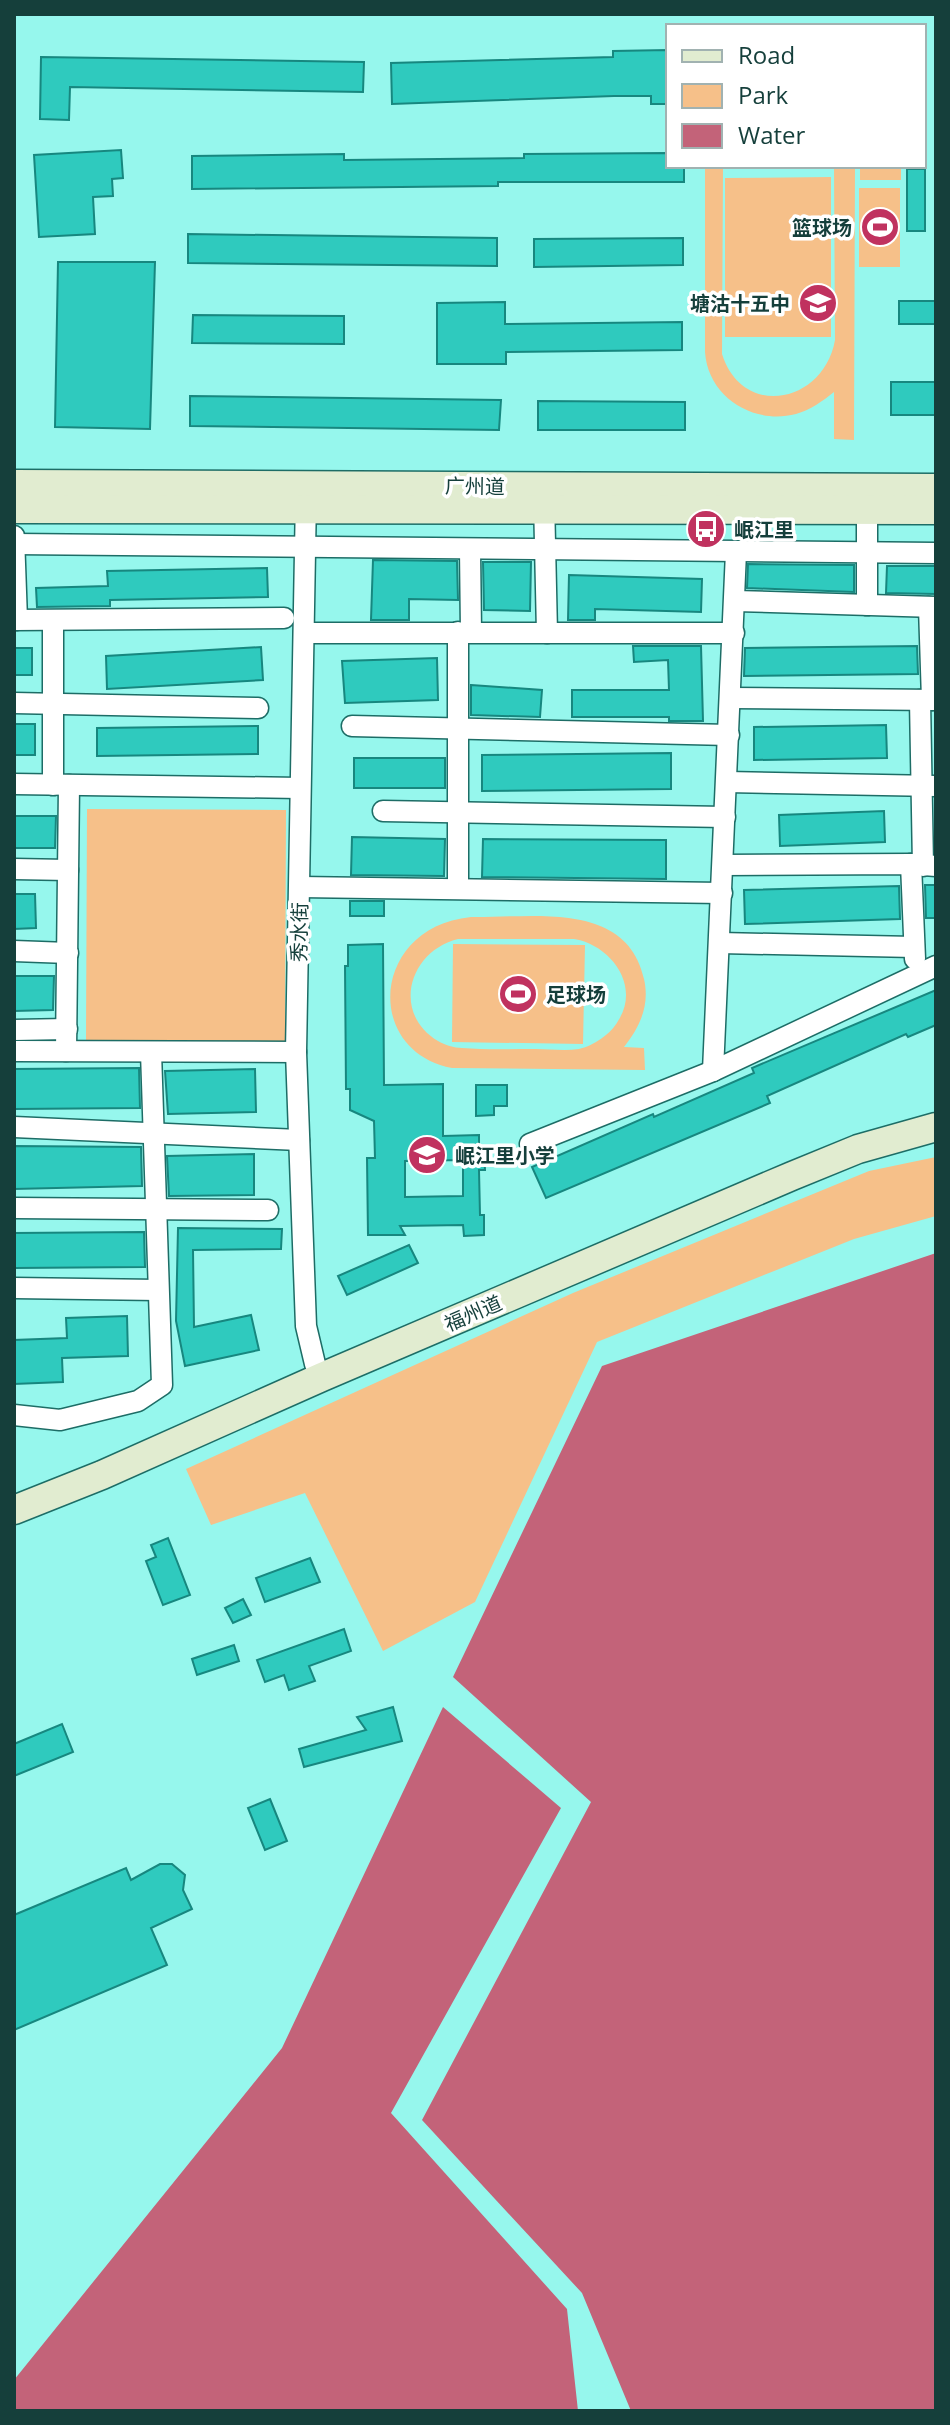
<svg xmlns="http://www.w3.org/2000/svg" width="950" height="2425" font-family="'Open Sans','Noto Sans SC',sans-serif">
<rect width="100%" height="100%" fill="#96f7ed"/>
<g fill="#f6c089" fill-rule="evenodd">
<path d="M 705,166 L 723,166 L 722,354 C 743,420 824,403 835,340 L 834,166 L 855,166 L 854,440 L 834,439 L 834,392 C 823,401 810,410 796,414 C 753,425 708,397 705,352 Z"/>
<rect x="860" y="166" width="41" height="14"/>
<polygon points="831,177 831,337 725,337 725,178"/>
<rect x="859" y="188" width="41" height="79"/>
<polygon points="87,809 286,810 285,1042 86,1041"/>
<path d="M 471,917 C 532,918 627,900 644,979 C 650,1005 640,1027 624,1047 L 644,1048 L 645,1070 L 452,1068 C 363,1051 371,927 471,917 ZM 458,939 L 574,939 C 611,945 641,986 618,1021 C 611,1034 593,1046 579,1049 C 565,1051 549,1049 536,1049 C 511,1049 486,1050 462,1048 C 454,1048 445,1045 438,1041 C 391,1013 409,951 458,939 Z"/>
<polygon points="453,944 585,945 583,1044 452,1042"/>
<polygon points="936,1157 936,1216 854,1239 597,1342 475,1602 383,1651 305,1493 211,1525 186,1469 573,1293 869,1171"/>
</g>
<g fill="#c36379">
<polygon points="936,1253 936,2411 631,2411 582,2293 422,2120 591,1802 453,1677 602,1366"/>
<polygon points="443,1707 561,1808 391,2113 567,2309 578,2411 14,2411 14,2380 282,2048"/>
</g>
<g fill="#2fcabe" stroke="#17877f" stroke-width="2" fill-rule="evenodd">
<polygon points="668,50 668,104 651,104 651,96 614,96 392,104 391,63 613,57 613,51"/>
<polygon points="41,57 364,62 363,92 70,87 69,120 40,119"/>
<polygon points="121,150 123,178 112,179 113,196 93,197 95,234 39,237 34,155"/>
<polygon points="668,153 668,166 684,166 684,182 498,182 498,186 192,189 192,156 344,154 344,160 524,158 524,154"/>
<rect x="907" y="169" width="18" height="62"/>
<polygon points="188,234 497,238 497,266 188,263"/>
<polygon points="683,238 683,265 534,267 534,239"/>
<polygon points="58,262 155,262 150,429 55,427"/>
<rect x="899" y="301" width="37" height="23"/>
<polygon points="505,302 505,324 682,322 682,350 506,352 506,364 437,364 437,303"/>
<polygon points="193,315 344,316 344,344 192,343"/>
<rect x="891" y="382" width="45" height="33"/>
<polygon points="190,396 501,400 499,430 190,426"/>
<polygon points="538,401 685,402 685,430 538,430"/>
<polygon points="373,560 457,561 458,600 409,599 409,620 371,620"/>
<polygon points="483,562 531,562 530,611 484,610"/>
<polygon points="748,564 854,565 854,592 747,588"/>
<polygon points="887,566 936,566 936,594 886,593"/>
<polygon points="267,568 268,597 110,600 110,606 37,607 36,588 108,586 107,571"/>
<polygon points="569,575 702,579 701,612 595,609 595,620 568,620"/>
<polygon points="633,646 701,646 703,721 669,721 669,717 572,717 572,690 669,690 668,660 634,662"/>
<polygon points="917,646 918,674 744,676 745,648"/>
<polygon points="261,647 263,680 107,689 106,656"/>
<rect x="14" y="648" width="18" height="27"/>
<polygon points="437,658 438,700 345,703 342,661"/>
<polygon points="471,685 542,690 540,717 471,715"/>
<rect x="14" y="724" width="21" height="31"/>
<polygon points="886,725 887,758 754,760 754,727"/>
<polygon points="258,726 258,754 97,756 97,728"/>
<polygon points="671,753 671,789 482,791 482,755"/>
<rect x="354" y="758" width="91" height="30"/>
<polygon points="884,811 885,842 780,846 779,815"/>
<polygon points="14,816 56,816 55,848 14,848"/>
<polygon points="352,837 445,839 444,876 351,875"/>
<polygon points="483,839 666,840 666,879 482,877"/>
<polygon points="925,885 936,885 936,918 926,918"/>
<polygon points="899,886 900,919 745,924 744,890"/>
<polygon points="14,894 35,894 36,928 14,929"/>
<rect x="350" y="901" width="34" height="15"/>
<path d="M 383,944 L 384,1085 L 443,1084 L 443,1136 L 479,1135 L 479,1152 L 484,1152 L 485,1170 L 479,1170 L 480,1215 L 484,1215 L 484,1235 L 464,1236 L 463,1225 L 400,1226 L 405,1235 L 368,1235 L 367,1158 L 375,1158 L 374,1121 L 350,1110 L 350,1089 L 346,1089 L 345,966 L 348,966 L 348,945 ZM 463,1160 L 463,1196 L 405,1197 L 405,1161 Z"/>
<polygon points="14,976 54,976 53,1010 14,1011"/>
<polygon points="936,990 936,1025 908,1037 906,1034 767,1096 770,1103 546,1198 532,1167 653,1114 654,1117 754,1073 752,1068"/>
<polygon points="139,1068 140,1108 14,1109 14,1069"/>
<polygon points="255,1069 256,1112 168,1114 165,1071"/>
<polygon points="476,1085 507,1085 507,1106 494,1106 494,1115 476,1116"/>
<polygon points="14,1146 141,1147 142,1186 14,1189"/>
<polygon points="254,1154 254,1195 169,1196 167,1156"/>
<polygon points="178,1228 282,1229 281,1249 193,1250 194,1327 251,1315 259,1350 185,1366 176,1321"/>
<polygon points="144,1232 145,1267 14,1268 14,1233"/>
<polygon points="409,1245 418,1263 347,1295 338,1276"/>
<polygon points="127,1316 128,1356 62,1358 63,1382 14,1384 14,1340 67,1338 66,1318"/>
<polygon points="168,1538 190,1595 163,1605 146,1561 156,1557 151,1545"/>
<polygon points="310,1558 320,1582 265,1602 256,1578"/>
<polygon points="243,1599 251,1615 233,1623 225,1608"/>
<polygon points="344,1629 351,1651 309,1666 315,1681 289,1690 284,1675 265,1682 257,1660"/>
<polygon points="234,1645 239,1661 197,1675 192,1659"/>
<polygon points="393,1707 402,1741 304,1767 299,1749 366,1730 357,1717"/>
<polygon points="62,1724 73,1752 14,1776 14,1744"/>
<polygon points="270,1799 287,1841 265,1850 248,1808"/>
<polygon points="160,1864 172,1864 185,1875 183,1890 192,1909 151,1928 167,1965 14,2030 14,1915 126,1868 131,1880"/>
</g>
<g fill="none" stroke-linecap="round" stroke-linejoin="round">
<defs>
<g id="street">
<polyline points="306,496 296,1052 306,1326 315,1364 322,1377"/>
<polyline points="867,497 867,605"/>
<polyline points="544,499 547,633"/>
<polyline points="14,536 17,620"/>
<polyline points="14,544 936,553"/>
<polyline points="470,550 471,632"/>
<polyline points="735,601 936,607"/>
<polyline points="929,607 932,700"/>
<polyline points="14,620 284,618"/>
<polyline points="304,633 734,633"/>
<polyline points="731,698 936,700"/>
<polyline points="920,700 923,866"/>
<polyline points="14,703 258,708"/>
<polyline points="352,726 729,735"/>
<polyline points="727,782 936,786"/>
<polyline points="14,784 300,788"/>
<polyline points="53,785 53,621"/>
<polyline points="383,811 725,817"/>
<polyline points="911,864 915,959"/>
<polyline points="723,865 911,864 936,866"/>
<polyline points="14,869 68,870"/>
<polyline points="300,887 722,893"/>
<polyline points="458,888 458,632"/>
<polyline points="720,943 914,947"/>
<polyline points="14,951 68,953"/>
<polyline points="14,1030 67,1029"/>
<polyline points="14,1051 296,1052"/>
<polyline points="66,1051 69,785"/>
<polyline points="713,1071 736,552"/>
<polyline points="14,1127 299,1140"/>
<polyline points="530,1144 713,1071 936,966"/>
<polyline points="14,1208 268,1210"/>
<polyline points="14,1288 158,1290"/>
<polyline points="14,1415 60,1420 138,1401 162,1385 151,1052"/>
</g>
<g id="secondary">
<polyline points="14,484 936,488"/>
<polyline points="14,509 936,510"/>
<polyline points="14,1510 102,1475 322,1377 792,1176 858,1149 936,1127"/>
</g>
</defs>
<use href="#street" stroke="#1d6d66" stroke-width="23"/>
<use href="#secondary" stroke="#1d6d66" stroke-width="31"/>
<use href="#street" stroke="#fff" stroke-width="20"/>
<use href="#secondary" stroke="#e1ecd0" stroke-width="28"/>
</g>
<defs>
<symbol id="stadium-disc" viewBox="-11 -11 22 22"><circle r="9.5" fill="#c0325f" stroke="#fff"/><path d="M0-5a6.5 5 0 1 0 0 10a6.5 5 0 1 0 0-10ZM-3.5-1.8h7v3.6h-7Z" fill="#fff"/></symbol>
<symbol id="school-disc" viewBox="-11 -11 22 22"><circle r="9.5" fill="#c0325f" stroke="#fff"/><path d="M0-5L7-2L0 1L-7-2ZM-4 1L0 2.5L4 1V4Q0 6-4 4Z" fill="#fff"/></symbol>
<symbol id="bus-disc" viewBox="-11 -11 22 22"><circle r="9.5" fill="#c0325f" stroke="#fff"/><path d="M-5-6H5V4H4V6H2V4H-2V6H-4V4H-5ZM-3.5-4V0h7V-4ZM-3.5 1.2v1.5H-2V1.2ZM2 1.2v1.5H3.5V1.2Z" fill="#fff"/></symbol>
</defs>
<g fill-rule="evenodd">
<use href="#stadium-disc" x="858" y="205" width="44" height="44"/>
<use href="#school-disc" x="796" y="281" width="44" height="44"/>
<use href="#bus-disc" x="684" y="507" width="44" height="44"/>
<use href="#stadium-disc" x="496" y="972" width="44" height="44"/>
<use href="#school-disc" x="405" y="1133" width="44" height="44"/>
</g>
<g text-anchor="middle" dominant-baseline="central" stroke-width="7" stroke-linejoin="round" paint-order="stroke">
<g font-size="20" font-weight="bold" fill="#153f3b" stroke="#fff" text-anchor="start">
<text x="852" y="227" text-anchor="end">篮球场</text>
<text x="790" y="303" text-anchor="end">塘沽十五中</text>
<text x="734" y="529">岷江里</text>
<text x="546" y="994">足球场</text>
<text x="455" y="1155">岷江里小学</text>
</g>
<g font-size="20" fill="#153f3b" stroke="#fff">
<text transform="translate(475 486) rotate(1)">广州道</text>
<text transform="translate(299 932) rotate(-89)">秀水街</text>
<text transform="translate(473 1313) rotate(-23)">福州道</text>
</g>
</g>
<rect width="950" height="2425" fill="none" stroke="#153f3b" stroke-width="32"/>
<rect x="666" y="24" width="260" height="144" fill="#ffffff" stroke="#a1b2b1" stroke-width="2"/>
<rect x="682" y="50" width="40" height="12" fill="#e1ecd0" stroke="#a1b2b1" stroke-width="2"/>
<text x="738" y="64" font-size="24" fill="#153f3b">Road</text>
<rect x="682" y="84" width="40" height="24" fill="#f6c089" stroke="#a1b2b1" stroke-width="2"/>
<text x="738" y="104" font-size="24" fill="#153f3b">Park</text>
<rect x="682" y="124" width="40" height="24" fill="#c36379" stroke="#a1b2b1" stroke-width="2"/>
<text x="738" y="144" font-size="24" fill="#153f3b">Water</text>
</svg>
